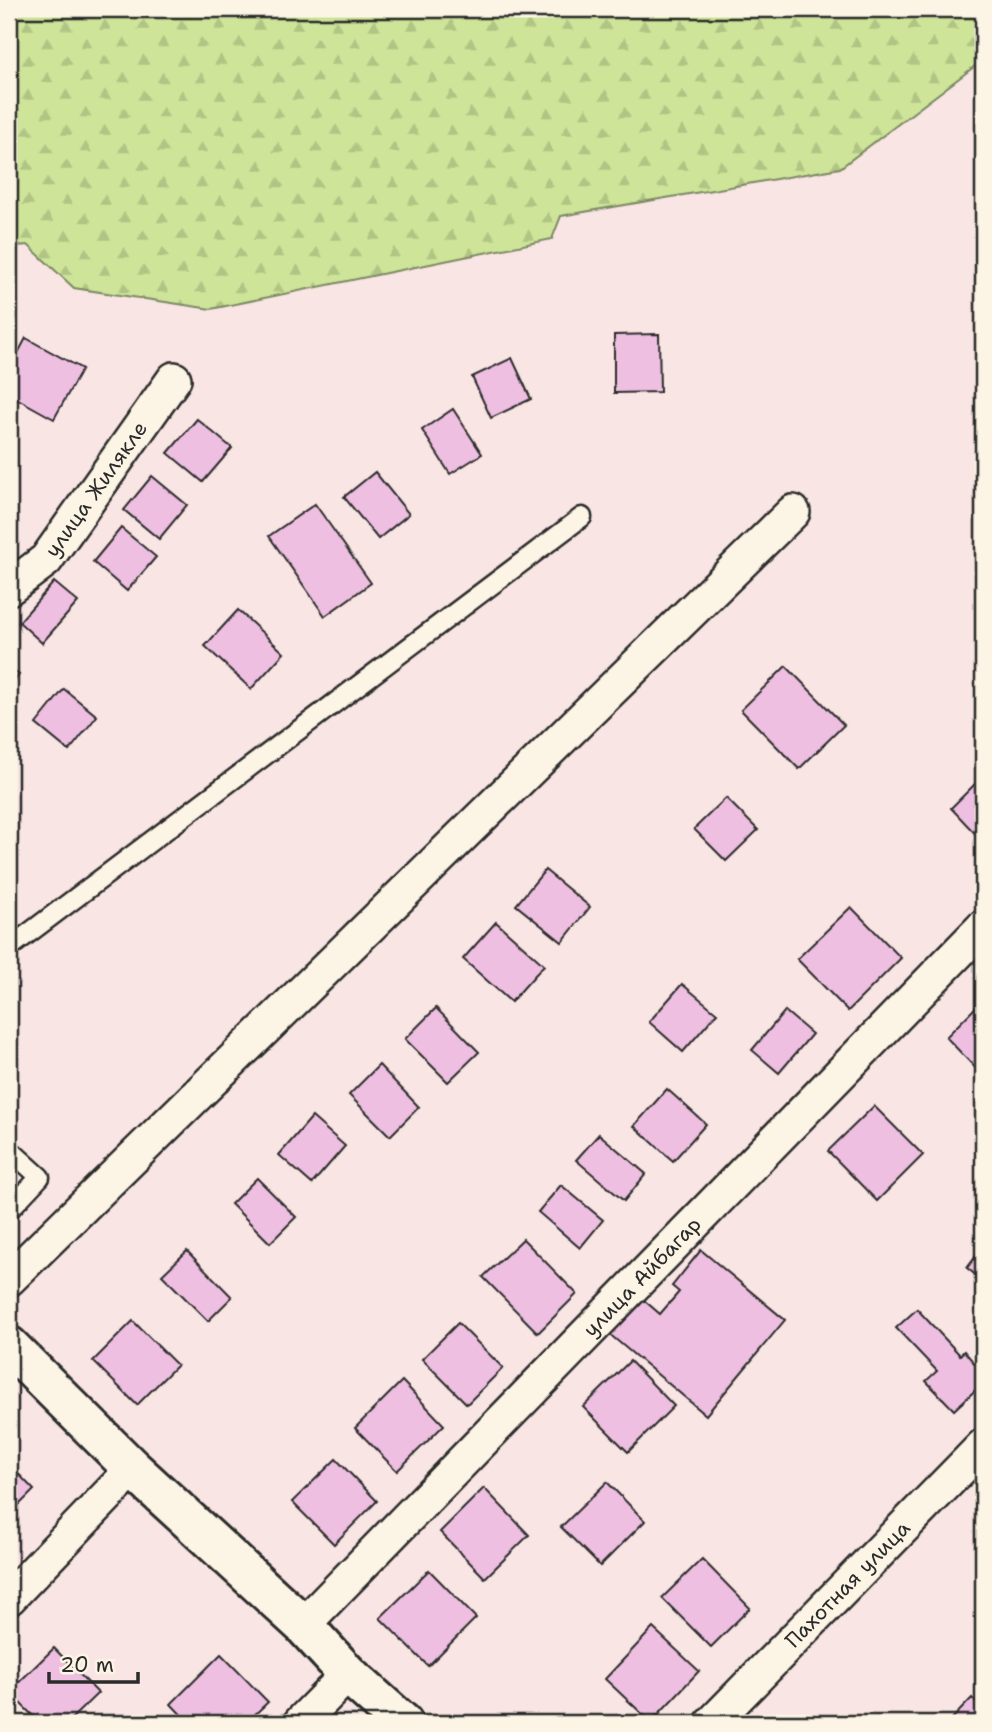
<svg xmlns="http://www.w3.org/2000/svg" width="992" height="1732" font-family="'Shantell Sans',sans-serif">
<defs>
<pattern id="forest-firs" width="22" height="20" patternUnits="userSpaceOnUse" patternTransform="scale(1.75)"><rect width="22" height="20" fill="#cde499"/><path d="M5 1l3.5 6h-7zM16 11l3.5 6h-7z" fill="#b0c484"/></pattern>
</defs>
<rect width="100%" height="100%" fill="#f8e5e4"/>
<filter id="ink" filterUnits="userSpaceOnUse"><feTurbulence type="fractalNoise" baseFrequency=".0143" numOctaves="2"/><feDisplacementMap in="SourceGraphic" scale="14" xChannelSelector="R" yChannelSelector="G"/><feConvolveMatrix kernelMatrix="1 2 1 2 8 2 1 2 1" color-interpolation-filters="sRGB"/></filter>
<g filter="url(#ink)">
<polygon fill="url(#forest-firs)" stroke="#7c8862" stroke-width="2" points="9,9 983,9 983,60 840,168 561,216 552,239 211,309 74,288 28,245 9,247 9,151 15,121 9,115 9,42 13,28 9,20"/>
<g fill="#eebfe1" stroke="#2b2b2b" stroke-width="2">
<polygon points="659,334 660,392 614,393 614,335"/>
<polygon points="26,338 82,369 54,419 9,394 9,370"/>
<polygon points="512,358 531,399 491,418 472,377"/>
<polygon points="453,409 482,454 450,474 422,430"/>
<polygon points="197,419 232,448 203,482 168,453"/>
<polygon points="9,459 15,462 9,477"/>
<polygon points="375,472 409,514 378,539 344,497"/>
<polygon points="152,476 187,505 159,539 124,510"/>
<polygon points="315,504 371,583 325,616 269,536"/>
<polygon points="121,528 156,557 127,591 93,562"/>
<polygon points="54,582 78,602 42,643 19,622"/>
<polygon points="238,610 284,653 251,689 205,646"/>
<polygon points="786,666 844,725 799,769 741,710"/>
<polygon points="9,667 19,675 9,688"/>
<polygon points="64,689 97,716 69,751 36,724"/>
<polygon points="983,776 983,842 951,808"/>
<polygon points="726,798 758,830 726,861 694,829"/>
<polygon points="545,870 590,907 562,942 516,905"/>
<polygon points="851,907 901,958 848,1011 797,959"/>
<polygon points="496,922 544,965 511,1002 463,959"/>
<polygon points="682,984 717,1013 683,1052 649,1022"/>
<polygon points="983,1000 983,1076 946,1037"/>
<polygon points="436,1008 479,1052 448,1082 405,1039"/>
<polygon points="785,1011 812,1034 779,1073 752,1050"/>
<polygon points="379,1065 419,1107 390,1136 349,1095"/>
<polygon points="667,1089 706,1124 673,1161 634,1126"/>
<polygon points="874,1106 923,1155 877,1201 828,1151"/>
<polygon points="312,1117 345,1146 312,1184 279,1155"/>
<polygon points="599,1134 646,1174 624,1201 576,1160"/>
<polygon points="257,1178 296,1217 270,1243 231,1204"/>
<polygon points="561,1185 603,1220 580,1248 538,1212"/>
<polygon points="523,1239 577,1294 538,1333 483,1277"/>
<polygon points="983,1247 983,1281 967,1268"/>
<polygon points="701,1250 785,1320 706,1415 608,1333 639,1296 660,1314 679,1292 672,1286"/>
<polygon points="187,1251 232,1297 208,1321 162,1275"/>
<polygon points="917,1309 960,1355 964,1351 983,1373 983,1383 954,1410 926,1381 937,1371 896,1328"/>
<polygon points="133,1321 177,1365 137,1405 93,1361"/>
<polygon points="458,1323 503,1368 467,1404 422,1359"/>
<polygon points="630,1361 674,1406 628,1452 583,1407"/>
<polygon points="402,1381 444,1425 397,1471 355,1428"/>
<polygon points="336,1459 377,1501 334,1544 292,1502"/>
<polygon points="9,1464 34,1490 9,1515"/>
<polygon points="607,1482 645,1521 600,1566 561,1527"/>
<polygon points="484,1488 529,1535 485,1578 440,1532"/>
<polygon points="702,1559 750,1608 711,1647 662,1598"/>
<polygon points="429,1570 476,1618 428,1666 380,1618"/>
<polygon points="653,1628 699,1671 651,1722 605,1679"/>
<polygon points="54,1648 98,1693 67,1723 40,1723 9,1692"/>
<polygon points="221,1654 268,1702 246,1723 189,1723 171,1704"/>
<polygon points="972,1698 983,1709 983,1723 948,1723"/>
</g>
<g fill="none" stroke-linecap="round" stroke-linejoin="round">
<defs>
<g id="lane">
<polyline points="9,948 582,517"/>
<polyline points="9,1149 40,1177 9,1210"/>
</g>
<g id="street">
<path id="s1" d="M 9,588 L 46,560 L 174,379"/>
<polyline points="9,1279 793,512"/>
<polyline points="9,1598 133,1469"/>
<path id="s2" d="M 303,1625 L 983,927"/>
<polyline points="300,1723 348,1674"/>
<path id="s3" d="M 712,1723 L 983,1446"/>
</g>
<polyline id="secondary" points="9,1346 133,1469 303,1625 348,1674 403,1723"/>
</defs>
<use href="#lane" stroke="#2b2b2b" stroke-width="23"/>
<use href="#street" stroke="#2b2b2b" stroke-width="38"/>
<use href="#secondary" stroke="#2b2b2b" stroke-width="44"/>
<use href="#lane" stroke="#fcf5e5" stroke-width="18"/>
<use href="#street" stroke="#fcf5e5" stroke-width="33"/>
<use href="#secondary" stroke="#fcf5e5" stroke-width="38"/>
</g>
</g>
<g text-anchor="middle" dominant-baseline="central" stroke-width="7" stroke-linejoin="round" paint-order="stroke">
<g font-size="21" fill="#2b2b2b" stroke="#fcf5e5">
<text stroke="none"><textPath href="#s1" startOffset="133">улица Жилякле</textPath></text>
<text stroke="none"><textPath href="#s2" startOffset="486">улица Айбагар</textPath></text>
<text stroke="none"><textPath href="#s3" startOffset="194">Пахотная улица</textPath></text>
</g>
</g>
<rect width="992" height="1732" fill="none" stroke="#fcf5e5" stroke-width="35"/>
<rect x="18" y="18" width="957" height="1697" fill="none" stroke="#2b2b2b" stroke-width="2.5" filter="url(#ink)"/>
<path d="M49 1672v10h89v-10" fill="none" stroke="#2b2b2b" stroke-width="3.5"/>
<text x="60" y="1672" font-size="21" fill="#2b2b2b" stroke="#fcf5e5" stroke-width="5" paint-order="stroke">20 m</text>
</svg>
